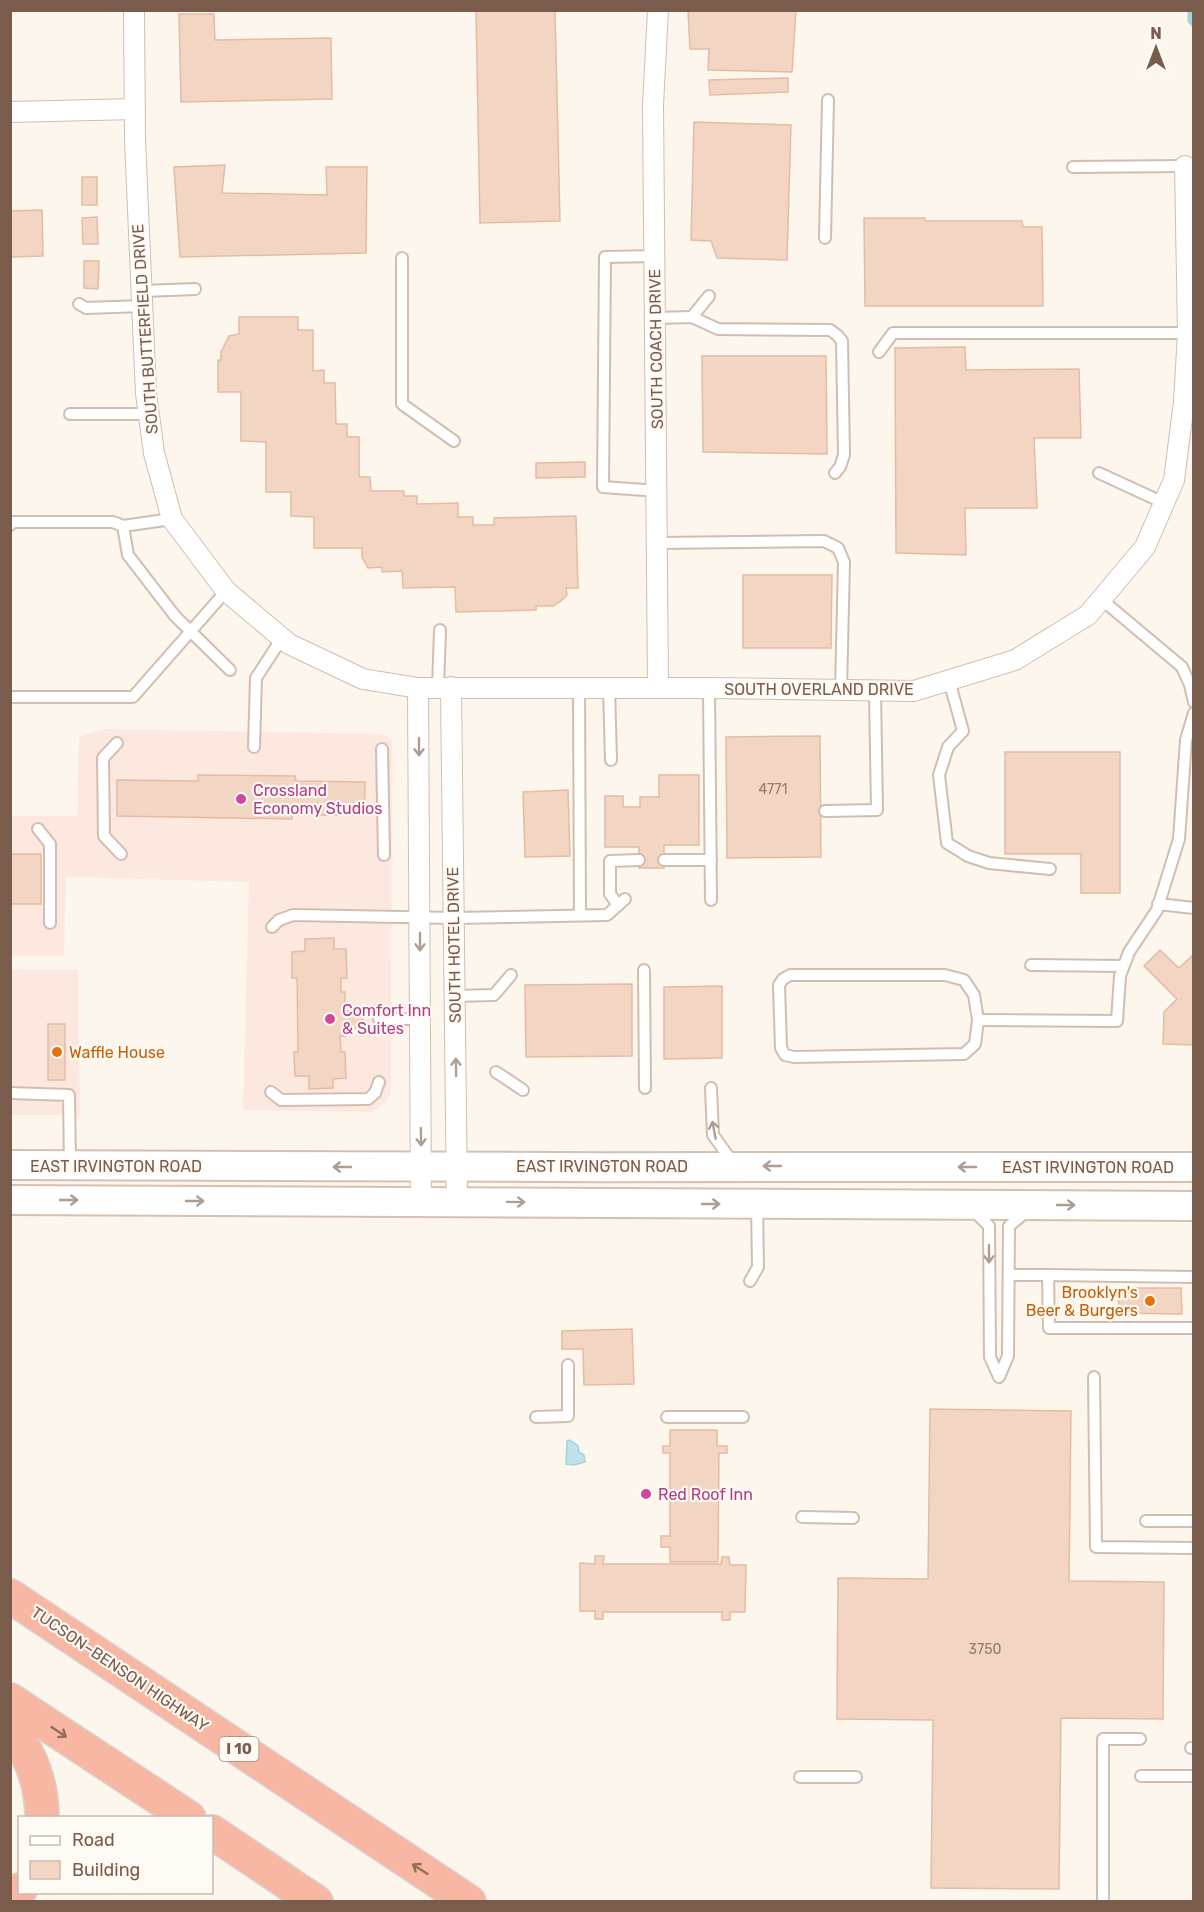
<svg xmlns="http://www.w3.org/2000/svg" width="1204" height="1912" font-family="Rubik,sans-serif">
<rect width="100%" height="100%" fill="#fdf6ec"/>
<g fill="#fde8e0">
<polygon points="105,729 384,734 392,741 391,1093 385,1103 373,1112 243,1110 249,882 66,877 64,956 11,956 11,816 77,816 79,737"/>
<polygon points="11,969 78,970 80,1115 11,1115"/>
</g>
<polygon fill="#bfe3e8" stroke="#a5d3da" stroke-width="1.5" points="570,1440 578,1446 579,1452 584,1455 585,1462 574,1465 566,1464 567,1441"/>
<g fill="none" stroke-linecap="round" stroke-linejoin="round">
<polyline stroke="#a5d3da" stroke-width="5" points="1190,10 1190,21 1194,25"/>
</g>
<g fill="#f3d5c3" stroke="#e6bba3" stroke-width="1.5">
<polygon points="476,10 555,10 560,221 480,223"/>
<polygon points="688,10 796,10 792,72 708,70 709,49 690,49"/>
<polygon points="179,14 214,14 215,40 331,38 332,99 181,102"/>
<polygon points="788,78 788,92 710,95 709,80"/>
<polygon points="694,122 791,125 787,260 717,258 711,241 691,240"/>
<polygon points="225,165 222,193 327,195 326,167 367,167 366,253 180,257 174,167"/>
<rect x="82" y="177" width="15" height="28"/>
<polygon points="42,210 43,256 10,257 10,211"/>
<polygon points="97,217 98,244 83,244 82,218"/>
<polygon points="864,218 925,218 925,221 1022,221 1023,227 1042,227 1043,306 865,306"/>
<polygon points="84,261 99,261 98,289 84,288"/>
<polygon points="239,317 298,317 298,330 313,330 313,371 324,370 324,383 335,383 336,424 347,424 347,437 359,437 359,477 370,477 371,491 404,491 404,496 417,496 417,504 458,503 458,517 473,517 473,525 494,525 494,518 576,516 578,588 566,588 567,595 561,601 553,606 536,606 536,610 456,612 455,587 403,588 402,571 382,572 382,567 368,568 362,557 362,548 314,548 314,517 291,516 291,492 266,492 266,442 241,441 241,392 218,392 218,360 221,360 221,352 229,336 239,334"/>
<polygon points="965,347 966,370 1079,369 1081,438 1034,438 1037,508 965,508 966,555 896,553 895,348"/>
<polygon points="702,356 826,356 827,454 703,452"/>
<polygon points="585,462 585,477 536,478 536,463"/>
<polygon points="743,575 832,575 831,648 743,648"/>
<polygon points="820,736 821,857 727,858 726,737"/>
<polygon points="1005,752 1120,752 1120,893 1081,893 1081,854 1005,854"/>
<polygon points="198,775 295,776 296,781 365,782 364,815 292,815 292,819 117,816 117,780 198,781"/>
<polygon points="659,775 699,775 699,845 664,845 664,868 639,868 639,847 605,847 605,796 623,796 623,807 640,807 640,797 659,797"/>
<polygon points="568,790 570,856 525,857 523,792"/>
<rect x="10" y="854" width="31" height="50"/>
<polygon points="334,938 334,949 346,949 347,978 341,978 341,992 345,992 345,1011 363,1011 363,1028 346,1028 346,1036 340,1036 341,1052 345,1052 346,1078 333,1079 333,1088 309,1089 309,1076 295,1076 294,1052 298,1052 297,978 292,978 292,952 305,951 305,939"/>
<polygon points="1160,950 1179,968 1194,954 1194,1045 1163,1044 1164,1012 1177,999 1144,966"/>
<polygon points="632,984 632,1056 526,1057 525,985"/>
<polygon points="722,986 722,1058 664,1059 664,987"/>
<rect x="48" y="1024" width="17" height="56"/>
<polygon points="1118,1288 1181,1288 1182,1314 1119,1313"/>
<polygon points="632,1329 634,1384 584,1385 583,1349 562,1349 562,1331"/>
<polygon points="930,1409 1071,1411 1069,1581 1164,1582 1163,1719 1061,1718 1059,1889 931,1888 933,1720 837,1719 838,1578 928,1579"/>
<polygon points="670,1430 717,1430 717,1446 727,1446 727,1453 719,1453 718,1562 670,1562 670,1547 661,1547 661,1536 670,1536 670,1453 663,1453 663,1446 670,1446"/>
<polygon points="595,1556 604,1556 603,1564 721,1564 722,1557 729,1557 730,1565 746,1565 745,1612 730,1612 730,1620 722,1620 722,1612 603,1612 603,1619 595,1619 595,1611 580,1611 580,1563 595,1564"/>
</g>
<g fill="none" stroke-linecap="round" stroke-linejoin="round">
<defs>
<g id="service">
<polyline points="1073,167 1185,166"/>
<polyline points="825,238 828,100"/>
<polyline points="655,256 605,257 603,487 658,491"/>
<polyline points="402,258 402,404 454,441"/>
<polyline points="142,291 195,289"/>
<polyline points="79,304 86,308 143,306"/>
<polyline points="692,317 709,296"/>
<polyline points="655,318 692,317 718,329 830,330 837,335 842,341 844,455 840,467 835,473"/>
<polyline points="879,352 893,333 1188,333"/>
<polyline points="70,414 149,414"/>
<polyline points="1099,473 1164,503"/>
<polyline points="172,519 123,526 128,555 175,616 230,670"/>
<polyline points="10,525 13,522 113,522 123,526"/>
<polyline points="658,543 824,541 838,548 844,562 841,690"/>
<polyline points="1101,599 1182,667 1190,685 1194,702"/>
<polyline points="949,680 963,731 948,747 939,775 947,843 968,856 989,863 1050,869"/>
<polyline points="579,687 580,915"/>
<polyline points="609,687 611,760"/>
<polyline points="438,688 440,630"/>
<polyline points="709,688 711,900"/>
<polyline points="10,697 133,697 226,591"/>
<polyline points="117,743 103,758 104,836 121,854"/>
<polyline points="254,747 256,678 282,638"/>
<polyline points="382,749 384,855"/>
<polyline points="825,811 877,810 875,691"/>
<polyline points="38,829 50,844 50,923"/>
<polyline points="664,860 711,860"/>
<polyline points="1158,904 1194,908"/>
<polyline points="618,905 610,894 610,861 639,860"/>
<polyline points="272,927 279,920 293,915 454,918 607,915 625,899"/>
<polyline points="1031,965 1123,966"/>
<polyline points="644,970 645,1088"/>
<polygon points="790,975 945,975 964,980 974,995 978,1020 975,1044 964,1054 794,1057 785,1055 781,1048 779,985 783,979"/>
<polyline points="455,996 494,995 511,975"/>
<polyline points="379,1019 420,1019"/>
<polyline points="978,1020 1117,1021 1120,976 1129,952 1157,910 1179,839 1186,740 1194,713"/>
<polyline points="496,1072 523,1090"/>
<polyline points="711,1088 713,1135 733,1163"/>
<polyline points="271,1092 281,1100 368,1099 375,1093 379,1082"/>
<polyline points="10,1093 69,1095 70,1165"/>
<polyline points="972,1209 989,1226 990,1357 999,1377 1008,1356 1009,1226 1027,1211"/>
<polyline points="1009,1275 1048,1275"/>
<polyline points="1194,1277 1048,1275 1049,1328 1194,1328"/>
<polyline points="750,1281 758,1267 757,1204"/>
<polyline points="1094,1377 1096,1547 1194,1548"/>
<polyline points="536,1417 568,1416 568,1365"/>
<polyline points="667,1417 743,1417"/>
<polyline points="802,1517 853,1518"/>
<polyline points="1146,1521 1194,1521"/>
<polyline points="1191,1748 1194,1748"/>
<polyline points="1141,1776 1191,1776"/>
<polyline points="800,1777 856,1777"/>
<polyline points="1103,1902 1103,1739 1140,1739"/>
</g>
<g id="minor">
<polyline points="134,10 135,140 146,393 154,453 172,519 226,591 289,644 363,679 418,688 709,688 914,691 1015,660 1088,615 1145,547 1174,480 1184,402 1188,333 1185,166"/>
<polyline points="658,10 653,105 658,688"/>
<polyline points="10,112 135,109"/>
<polyline points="451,687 457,1202"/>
<polyline points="418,688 421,1202"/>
</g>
<g id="secondary">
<path d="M 10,1165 C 405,1169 799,1166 1194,1167"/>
<polyline points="10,1200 1194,1206"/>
</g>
<g id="motorway">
<polyline points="10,1596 469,1902"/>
<polyline points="10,1700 189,1818"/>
<path d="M 10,1728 C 31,1754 42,1784 42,1818"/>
<polyline points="212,1832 316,1902"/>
<polyline points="12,1902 20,1890"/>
</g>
</defs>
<use href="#service" stroke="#d1beb0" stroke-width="14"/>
<use href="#minor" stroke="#d1beb0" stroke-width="22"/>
<use href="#secondary" stroke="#d6c0b0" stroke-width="32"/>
<use href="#motorway" stroke="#dad1cd" stroke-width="36"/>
<use href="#service" stroke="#fff" stroke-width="10"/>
<use href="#minor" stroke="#fff" stroke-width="20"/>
<use href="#secondary" stroke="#fff" stroke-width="28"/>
<use href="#motorway" stroke="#f7b7a3" stroke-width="33"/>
</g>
<defs><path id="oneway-shaft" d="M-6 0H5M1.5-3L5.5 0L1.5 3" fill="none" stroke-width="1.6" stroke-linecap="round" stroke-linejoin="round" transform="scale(1.5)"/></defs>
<g stroke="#af9d94">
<use href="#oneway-shaft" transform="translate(419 747) rotate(90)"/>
<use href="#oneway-shaft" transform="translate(420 942) rotate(90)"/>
<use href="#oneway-shaft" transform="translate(456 1067) rotate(-91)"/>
<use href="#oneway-shaft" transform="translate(714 1130) rotate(-101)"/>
<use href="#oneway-shaft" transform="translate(421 1137) rotate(89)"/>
<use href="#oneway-shaft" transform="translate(772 1166) rotate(-180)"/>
<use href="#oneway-shaft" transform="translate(342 1167) rotate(-180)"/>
<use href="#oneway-shaft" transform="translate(967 1167) rotate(-180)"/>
<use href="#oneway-shaft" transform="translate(69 1200)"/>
<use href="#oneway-shaft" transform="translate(195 1201)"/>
<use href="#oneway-shaft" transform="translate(516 1202) rotate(1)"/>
<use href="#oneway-shaft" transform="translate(711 1204)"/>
<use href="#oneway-shaft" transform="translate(1066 1205)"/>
<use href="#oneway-shaft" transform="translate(989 1254) rotate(90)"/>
</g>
<g stroke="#936e5e">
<use href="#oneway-shaft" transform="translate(59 1732) rotate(34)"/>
<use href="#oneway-shaft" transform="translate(420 1869) rotate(-147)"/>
</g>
<g fill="#d1479c" stroke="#fffaf3" stroke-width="2">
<circle cx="241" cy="799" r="6"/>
<circle cx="330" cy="1019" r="6"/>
<circle cx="646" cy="1494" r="6"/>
</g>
<g fill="#e8710a" stroke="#fffaf3" stroke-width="2">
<circle cx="57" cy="1052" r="6"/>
<circle cx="1150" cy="1301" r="6"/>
</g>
<g text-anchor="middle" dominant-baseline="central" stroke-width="4.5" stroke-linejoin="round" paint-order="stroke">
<g font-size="14" fill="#987a6a">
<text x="773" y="789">4771</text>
<text x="985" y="1649">3750</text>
</g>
<rect fill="#fffaf3" stroke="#a28b7f" stroke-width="1.5" x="219.5" y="1737" width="39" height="24" rx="4.5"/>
<g font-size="15" font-weight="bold" fill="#7a5c4d">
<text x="239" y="1749">I 10</text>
</g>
<g font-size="16" fill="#7a5c4d" stroke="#fffaf3">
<text transform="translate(145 329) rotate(-94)">SOUTH BUTTERFIELD DRIVE</text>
<text transform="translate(656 349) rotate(-91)">SOUTH COACH DRIVE</text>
<text x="819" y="689">SOUTH OVERLAND DRIVE</text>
<text transform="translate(454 945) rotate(-91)">SOUTH HOTEL DRIVE</text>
<text x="116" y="1166">EAST IRVINGTON ROAD</text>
<text x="602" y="1166">EAST IRVINGTON ROAD</text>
<text x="1088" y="1167">EAST IRVINGTON ROAD</text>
<text transform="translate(120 1669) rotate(34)">TUCSON–BENSON HIGHWAY</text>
</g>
<g font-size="16" fill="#b23c85" stroke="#fffaf3" text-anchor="start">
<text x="253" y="790">Crossland<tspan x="253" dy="18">Economy Studios</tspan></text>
<text x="342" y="1010">Comfort Inn<tspan x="342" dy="18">&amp; Suites</tspan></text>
<text x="658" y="1494">Red Roof Inn</text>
</g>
<g font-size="16" fill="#c56008" stroke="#fffaf3" text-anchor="start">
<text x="69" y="1052">Waffle House</text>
<text x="1138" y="1292" text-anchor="end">Brooklyn's<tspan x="1138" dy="18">Beer &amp; Burgers</tspan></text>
</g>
</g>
<rect width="1204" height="1912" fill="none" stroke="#7a5c4d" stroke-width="24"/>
<rect x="18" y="1816" width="195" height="78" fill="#fffaf3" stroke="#cabbb1" stroke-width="1.5"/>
<rect x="30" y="1836" width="30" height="9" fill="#ffffff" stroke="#cabbb1" stroke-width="1.5"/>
<text x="72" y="1846" font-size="18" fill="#7a5c4d">Road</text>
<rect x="30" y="1861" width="30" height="18" fill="#f3d5c3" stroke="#cabbb1" stroke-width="1.5"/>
<text x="72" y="1876" font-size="18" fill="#7a5c4d">Building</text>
<g transform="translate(1156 48)" stroke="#fffaf3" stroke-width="4.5" paint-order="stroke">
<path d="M0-4.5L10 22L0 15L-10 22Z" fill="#7a5c4d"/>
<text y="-9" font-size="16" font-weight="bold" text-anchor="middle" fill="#7a5c4d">N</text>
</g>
</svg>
